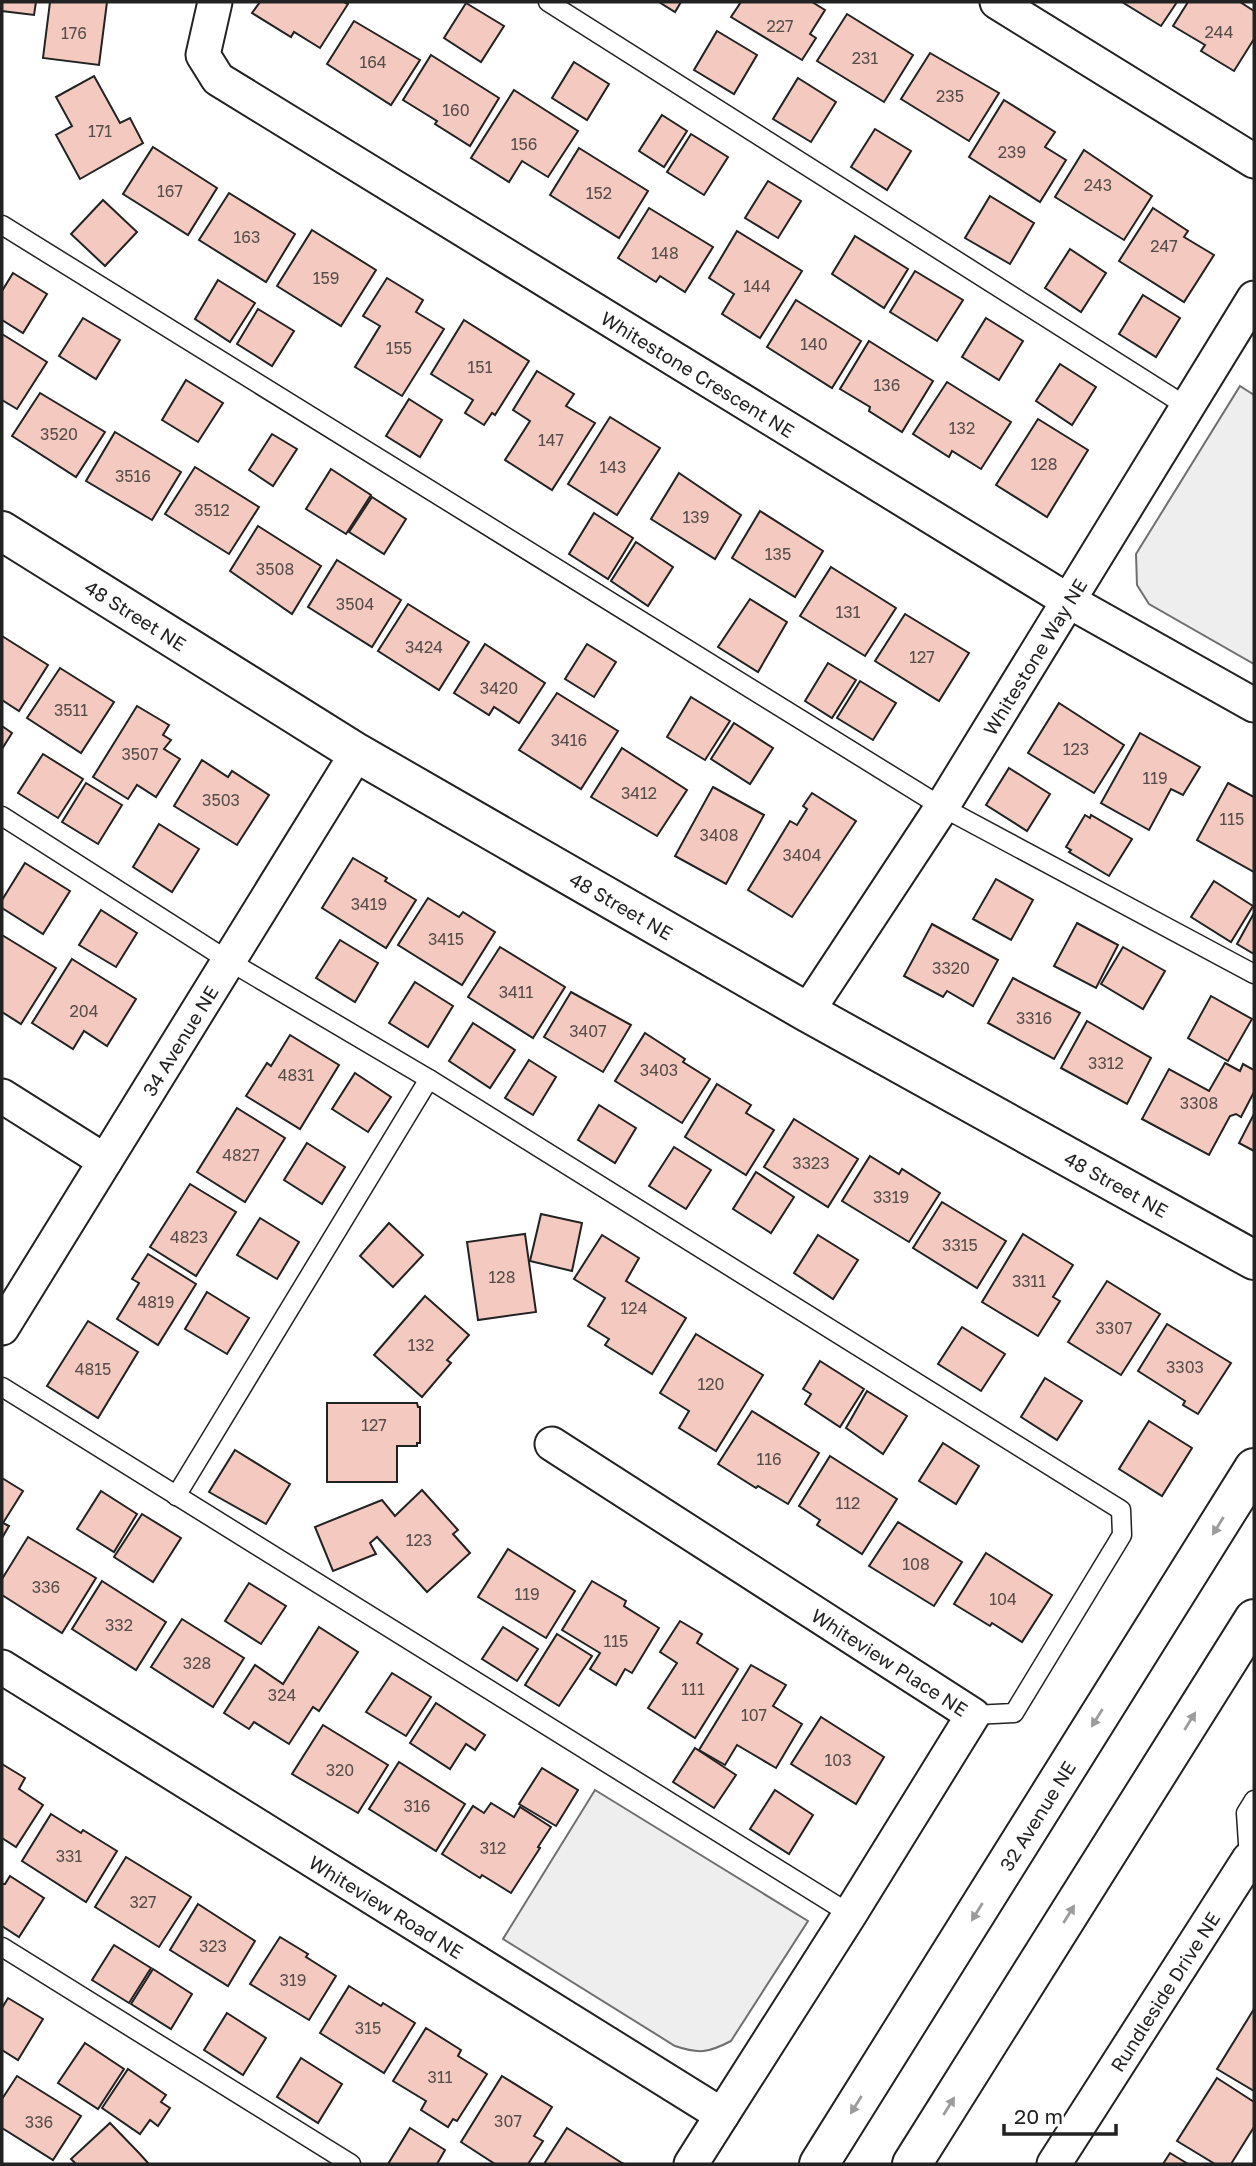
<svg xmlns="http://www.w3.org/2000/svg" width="1256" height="2166" font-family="'Golos Text',sans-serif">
<rect width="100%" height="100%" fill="#fff"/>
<g fill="#eee" stroke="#6f6f6f" stroke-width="2">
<polygon points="1240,386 1254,395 1254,664 1149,604 1137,585 1136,554"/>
<path d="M 595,1790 L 808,1921 L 731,2041 C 708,2053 699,2054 675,2046 L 503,1939 Z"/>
</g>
<g fill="#f3c9c0" stroke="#222" stroke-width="2">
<polygon points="2,2 36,2 34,15 2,11"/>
<polygon points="50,2 107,2 99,65 43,58"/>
<polygon points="260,2 344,2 348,4 320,48 294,32 291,37 252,13"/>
<polygon points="659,2 681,2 675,12"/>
<polygon points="741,2 812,2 825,10 810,34 816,38 802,60 731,17"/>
<polygon points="1122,2 1177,2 1161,26"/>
<polygon points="1188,2 1240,2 1254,11 1254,39 1234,71 1201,51 1205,45 1173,26"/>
<polygon points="466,3 504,26 481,62 444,38"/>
<polygon points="847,14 913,55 884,102 817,61"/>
<polygon points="354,21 420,60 391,105 327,64"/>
<polygon points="717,31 757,55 734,94 694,70"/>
<polygon points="930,53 999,93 969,141 901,99"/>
<polygon points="431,55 499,98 470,146 435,124 437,121 403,100"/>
<polygon points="574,62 609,84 587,120 552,98"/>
<polygon points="94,76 120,123 130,118 143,143 80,179 56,135 72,126 56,97"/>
<polygon points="798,78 836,102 811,142 773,119"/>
<polygon points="514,90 578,131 548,177 522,161 509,182 471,158"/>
<polygon points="1004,100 1055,132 1045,147 1066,160 1040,202 969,157"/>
<polygon points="662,115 687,131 664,167 639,151"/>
<polygon points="875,129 911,151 887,190 851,167"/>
<polygon points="691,134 728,157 704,195 667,172"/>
<polygon points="153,147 217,188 188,235 123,194"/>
<polygon points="579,148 648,191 619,238 550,195"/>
<polygon points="1084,150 1152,196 1124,240 1055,197"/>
<polygon points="768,181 801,201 778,238 745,218"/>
<polygon points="229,193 295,234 266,282 199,240"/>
<polygon points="990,196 1034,223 1010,264 965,238"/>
<polygon points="103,200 137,232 105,266 71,234"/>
<polygon points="649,208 713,247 685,292 660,276 656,282 618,258"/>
<polygon points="1153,208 1188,231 1184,237 1214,255 1184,302 1119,261"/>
<polygon points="312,230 376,270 341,326 277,286"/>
<polygon points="737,231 802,271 760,338 722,314 734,294 709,278"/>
<polygon points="855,236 908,269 884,308 832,274"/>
<polygon points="1070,249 1106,273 1081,312 1045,288"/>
<polygon points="915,271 963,300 937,341 890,312"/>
<polygon points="13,273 47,294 23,333 2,320 2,291"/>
<polygon points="387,278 423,300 416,312 444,329 402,396 355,367 380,326 363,316"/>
<polygon points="218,280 255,303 230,342 195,319"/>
<polygon points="1143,295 1180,318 1156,357 1119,334"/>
<polygon points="796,300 861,341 832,388 767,347"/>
<polygon points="258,309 294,331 272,366 237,344"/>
<polygon points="83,318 120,340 96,379 59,356"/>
<polygon points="986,318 1023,341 999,380 962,357"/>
<polygon points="464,320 529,361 495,415 492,413 484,425 465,413 473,400 431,374"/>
<polygon points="2,334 47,362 17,409 2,400"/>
<polygon points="869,341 933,381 902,432 869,411 870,407 840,389"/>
<polygon points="1060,364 1096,387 1072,425 1036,401"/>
<polygon points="537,371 574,394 566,406 595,423 552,490 505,460 530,421 513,410"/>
<polygon points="186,380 223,403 198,442 162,420"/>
<polygon points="947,382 1011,422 981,469 952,451 949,457 913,434"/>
<polygon points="40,393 105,432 76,477 12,436"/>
<polygon points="409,399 442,420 420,457 386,436"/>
<polygon points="610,417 660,448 617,515 568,484"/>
<polygon points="1038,419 1088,450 1047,517 996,485"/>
<polygon points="115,432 181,472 152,520 86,481"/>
<polygon points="272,434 297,449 273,486 249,470"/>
<polygon points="195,467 259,507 229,554 165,514"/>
<polygon points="331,469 371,495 346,534 306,509"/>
<polygon points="679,473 741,515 715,559 651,519"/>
<polygon points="372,497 406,519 384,554 349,532"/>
<polygon points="760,511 823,551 795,597 732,558"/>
<polygon points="594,513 633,538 608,579 569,554"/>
<polygon points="258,526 321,566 292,614 230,571"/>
<polygon points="636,542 673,567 648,606 611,581"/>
<polygon points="337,560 401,600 372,647 308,607"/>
<polygon points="831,567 896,608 865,656 800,616"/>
<polygon points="750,599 787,622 758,672 718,647"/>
<polygon points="408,604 469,642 439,690 378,651"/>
<polygon points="905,614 969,653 939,701 875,661"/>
<polygon points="2,636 48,665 19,711 2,700"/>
<polygon points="485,644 545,683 519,723 494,707 489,715 454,693"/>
<polygon points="587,644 616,662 594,697 565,679"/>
<polygon points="828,663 856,680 832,718 805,701"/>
<polygon points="60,668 114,702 81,753 27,718"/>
<polygon points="860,681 896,703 873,740 837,718"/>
<polygon points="557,693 618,731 581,789 519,750"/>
<polygon points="691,697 730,721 705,760 667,737"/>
<polygon points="1059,703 1124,745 1094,793 1028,753"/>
<polygon points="137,706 169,725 163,735 171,740 164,749 180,759 156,797 137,785 128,799 93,777"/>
<polygon points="734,723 773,748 750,784 711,759"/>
<polygon points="2,726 12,733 2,749"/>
<polygon points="1140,733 1200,767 1183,795 1171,789 1149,830 1101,803"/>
<polygon points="622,748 687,790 657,836 591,797"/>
<polygon points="43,754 83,779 58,818 18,793"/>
<polygon points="202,760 228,777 232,771 269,795 237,845 174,806"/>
<polygon points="1009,768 1050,794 1027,831 986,805"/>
<polygon points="86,783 122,805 98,844 62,822"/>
<polygon points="1228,783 1254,797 1254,872 1197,840"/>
<polygon points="713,787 764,815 726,884 675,856"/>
<polygon points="812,793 856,821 792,917 748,890 790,821 797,825 807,809 803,806"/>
<polygon points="1085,815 1090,818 1091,815 1132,839 1109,876 1069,852 1071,850 1066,847"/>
<polygon points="159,824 199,849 172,892 133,867"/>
<polygon points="353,858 387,878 385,881 416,900 386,948 322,908"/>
<polygon points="25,863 70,891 43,934 2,908 2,900"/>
<polygon points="996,879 1033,900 1011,940 973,919"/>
<polygon points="1214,881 1253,906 1231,942 1191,917"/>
<polygon points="428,898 459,917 463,912 495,932 462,985 398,945"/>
<polygon points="101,910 137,933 116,967 79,945"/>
<polygon points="1254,913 1254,954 1237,944"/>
<polygon points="1077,923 1118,945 1096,988 1054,966"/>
<polygon points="932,924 998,960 973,1006 947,991 943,997 904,976"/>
<polygon points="2,935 56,968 21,1024 2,1012"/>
<polygon points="340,940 378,963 355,1002 316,978"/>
<polygon points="500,947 565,987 533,1038 468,997"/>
<polygon points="1123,947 1165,971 1143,1009 1101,984"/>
<polygon points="72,959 136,999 107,1046 84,1031 73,1049 32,1023"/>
<polygon points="1013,978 1080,1013 1054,1059 988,1023"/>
<polygon points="415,982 453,1006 428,1047 389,1023"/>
<polygon points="571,992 631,1025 603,1072 544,1037"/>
<polygon points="1211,996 1252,1019 1228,1061 1188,1038"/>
<polygon points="1087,1021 1151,1058 1127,1104 1061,1068"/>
<polygon points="473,1023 515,1050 490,1088 449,1061"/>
<polygon points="645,1033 685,1059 683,1062 710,1079 682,1123 615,1081"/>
<polygon points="290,1035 339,1065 300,1129 246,1096 267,1063 271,1066"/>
<polygon points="529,1060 556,1077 533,1115 505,1098"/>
<polygon points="1225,1063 1240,1071 1243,1064 1254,1070 1254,1092 1241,1117 1236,1114 1230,1116 1209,1155 1142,1119 1169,1069 1209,1091"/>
<polygon points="355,1073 391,1097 368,1132 332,1109"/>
<polygon points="717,1084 751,1105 746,1113 774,1130 746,1175 685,1137"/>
<polygon points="599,1105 636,1128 615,1163 578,1140"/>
<polygon points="237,1108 285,1138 245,1202 197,1172"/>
<polygon points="1254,1114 1254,1151 1239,1143"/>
<polygon points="794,1119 858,1159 828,1207 764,1167"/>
<polygon points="307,1143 345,1167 322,1204 284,1180"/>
<polygon points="674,1147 711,1170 686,1209 649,1186"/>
<polygon points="870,1156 899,1174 902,1169 940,1193 909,1242 842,1201"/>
<polygon points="756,1172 794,1197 771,1233 733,1209"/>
<polygon points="190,1184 236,1212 196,1276 150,1247"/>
<polygon points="942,1202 1006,1241 977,1288 913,1248"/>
<polygon points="541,1214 582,1223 572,1271 530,1261"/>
<polygon points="260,1218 299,1242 277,1279 237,1255"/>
<polygon points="389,1223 423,1255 393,1287 360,1256"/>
<polygon points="525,1234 536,1312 478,1320 467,1242"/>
<polygon points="1023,1234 1073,1265 1053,1297 1060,1301 1038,1336 982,1302"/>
<polygon points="602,1235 639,1258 626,1281 686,1318 652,1374 605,1345 609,1339 588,1326 605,1298 574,1279"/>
<polygon points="818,1235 858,1260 833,1299 794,1273"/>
<polygon points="148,1254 196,1284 158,1345 117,1319 139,1283 132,1279"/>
<polygon points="1107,1281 1160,1314 1121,1375 1068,1342"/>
<polygon points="207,1292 249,1318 227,1354 185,1329"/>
<polygon points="425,1296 469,1335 447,1360 451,1363 422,1397 374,1355"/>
<polygon points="88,1321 138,1352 98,1418 47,1386"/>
<polygon points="1167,1324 1231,1363 1198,1414 1183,1405 1185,1401 1138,1371"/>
<polygon points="962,1327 1005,1354 981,1391 938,1364"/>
<polygon points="696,1334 763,1375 716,1451 679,1428 689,1411 660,1393"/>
<polygon points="820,1361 864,1389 840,1427 805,1404 811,1394 803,1389"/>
<polygon points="1045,1378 1082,1401 1057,1440 1021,1417"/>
<polygon points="867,1391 907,1416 883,1454 846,1428"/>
<polygon points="327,1403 417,1403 418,1407 420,1407 420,1443 417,1443 417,1446 397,1446 397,1482 327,1482"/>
<polygon points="752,1411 819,1453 788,1504 758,1486 756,1488 718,1464"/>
<polygon points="1149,1421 1192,1448 1162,1496 1119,1469"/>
<polygon points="943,1443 979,1466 956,1504 919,1481"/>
<polygon points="235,1450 290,1484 266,1524 209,1492"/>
<polygon points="830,1456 897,1499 862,1554 817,1525 820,1520 799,1506"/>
<polygon points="2,1478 23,1491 3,1523 9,1526 2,1538"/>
<polygon points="422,1490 458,1530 453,1534 470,1553 427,1592 377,1537 370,1543 376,1554 333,1571 315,1527 382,1500 395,1516"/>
<polygon points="101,1491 137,1514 114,1552 77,1529"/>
<polygon points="142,1514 181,1538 153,1582 114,1557"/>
<polygon points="898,1522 962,1562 934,1606 869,1566"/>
<polygon points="28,1537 96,1578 62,1633 2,1595 2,1579"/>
<polygon points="508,1549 575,1591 546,1638 478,1597"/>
<polygon points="986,1553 1052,1595 1022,1642 992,1623 990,1626 954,1604"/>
<polygon points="102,1581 166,1622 136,1670 72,1629"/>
<polygon points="592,1581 626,1601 624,1606 659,1628 632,1673 625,1669 616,1685 590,1669 600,1653 562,1630"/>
<polygon points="249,1583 286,1606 261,1644 225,1621"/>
<polygon points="182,1619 244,1658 213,1707 151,1667"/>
<polygon points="680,1621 702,1634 697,1643 738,1669 695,1738 648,1708 677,1663 660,1652"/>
<polygon points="319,1627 358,1652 319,1711 313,1707 289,1744 254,1722 249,1729 224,1713 255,1665 283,1684"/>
<polygon points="503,1627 538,1649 517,1681 482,1659"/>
<polygon points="557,1634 592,1656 559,1706 525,1685"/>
<polygon points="751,1665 786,1685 773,1706 802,1724 776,1768 737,1745 725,1765 699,1750"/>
<polygon points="392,1673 431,1697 406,1736 366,1712"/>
<polygon points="436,1703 485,1735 475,1750 466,1744 450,1769 410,1743"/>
<polygon points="821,1717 884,1757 856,1804 791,1764"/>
<polygon points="323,1725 388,1765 358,1813 292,1774"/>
<polygon points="695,1748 736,1775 714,1808 673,1782"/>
<polygon points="399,1762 465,1804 436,1851 369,1809"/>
<polygon points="2,1764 25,1778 19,1789 43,1805 16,1847 2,1838"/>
<polygon points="542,1768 578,1790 556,1826 519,1804"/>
<polygon points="775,1790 813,1815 789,1854 750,1829"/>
<polygon points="491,1803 514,1817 520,1807 551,1827 538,1847 540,1848 511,1893 482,1875 480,1878 442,1854 473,1806 484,1813"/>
<polygon points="51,1814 81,1833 83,1830 117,1851 86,1902 22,1861"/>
<polygon points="126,1857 191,1897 159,1947 95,1907"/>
<polygon points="10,1876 44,1898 19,1937 2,1926 2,1884 5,1884"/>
<polygon points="198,1904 255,1941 228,1986 170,1950"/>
<polygon points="280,1937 308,1954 306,1957 336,1976 309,2020 250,1984"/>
<polygon points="114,1945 151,1968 129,2003 92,1980"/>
<polygon points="153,1969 192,1994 171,2029 131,2004"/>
<polygon points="349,1986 381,2006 383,2003 415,2023 384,2073 320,2033"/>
<polygon points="8,1998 43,2019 18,2060 2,2050 2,2008"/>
<polygon points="1254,2009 1254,2091 1217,2069"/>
<polygon points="227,2013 266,2038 243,2075 204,2050"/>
<polygon points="426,2028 461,2050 458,2056 487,2074 457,2121 453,2119 448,2127 421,2110 426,2101 393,2081"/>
<polygon points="85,2043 124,2069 98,2109 58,2083"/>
<polygon points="301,2058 342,2084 318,2123 277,2097"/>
<polygon points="128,2069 166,2095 161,2102 170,2108 158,2126 150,2120 140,2134 102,2108"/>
<polygon points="17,2076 81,2116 53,2160 2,2128 2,2099"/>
<polygon points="502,2076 552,2107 534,2136 543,2141 528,2164 495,2164 461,2142"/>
<polygon points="1217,2078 1254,2102 1254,2127 1231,2164 1215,2164 1177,2141"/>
<polygon points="110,2123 139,2153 149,2164 76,2164 71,2159"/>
<polygon points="410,2128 445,2150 437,2164 388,2164"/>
<polygon points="567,2128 622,2163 624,2164 544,2164"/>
<polygon points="1170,2153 1188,2164 1163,2164"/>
</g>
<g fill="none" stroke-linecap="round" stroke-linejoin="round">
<defs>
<g id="service">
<polyline points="548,2 1186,406"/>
<polyline points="2,225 942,807 1254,974"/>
<polyline points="2,816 229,961 429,1079 1121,1510 1122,1535 1014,1713 973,1715"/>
<polyline points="2,1387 850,1914"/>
<polyline points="176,1496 429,1079"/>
<polyline points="1249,1859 1246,1813 1254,1800"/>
<polyline points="2,1947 351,2164"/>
</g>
<g id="minor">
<path id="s1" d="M 215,2 L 203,55 L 218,79 L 1067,600 L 1254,705"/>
<polyline points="997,2 1254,161"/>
<path id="s2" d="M 807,1012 L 942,807 L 1254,298"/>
<polyline points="2,1096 105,1161"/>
<path id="s3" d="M 2,1328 L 357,753"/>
<path id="s4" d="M 552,1444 L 973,1715 L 850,1914 L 722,2115"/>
<path id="s5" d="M 2,1667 L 722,2115 L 691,2164"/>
<path id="s6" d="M 1054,2164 L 1249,1859 L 1254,1862"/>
</g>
<g id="tertiary">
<path id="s7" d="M 2,531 L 357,753 L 807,1012 L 1254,1260"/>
</g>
<g id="secondary">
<path id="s8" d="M 819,2164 L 1254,1468"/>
<polyline points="912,2164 1254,1619"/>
</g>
</defs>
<use href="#service" stroke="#222" stroke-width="21"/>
<use href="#minor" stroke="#222" stroke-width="37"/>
<use href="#tertiary" stroke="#222" stroke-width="42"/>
<use href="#secondary" stroke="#222" stroke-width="42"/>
<use href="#service" stroke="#fff" stroke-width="18"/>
<use href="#minor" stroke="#fff" stroke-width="33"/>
<use href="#tertiary" stroke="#fff" stroke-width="38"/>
<use href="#secondary" stroke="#fff" stroke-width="38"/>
</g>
<defs><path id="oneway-solid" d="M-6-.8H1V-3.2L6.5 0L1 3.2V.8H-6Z" transform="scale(1.75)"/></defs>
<g fill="#9c9c9c">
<use href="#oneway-solid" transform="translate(1218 1526) rotate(122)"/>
<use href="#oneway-solid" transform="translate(1097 1718) rotate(122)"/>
<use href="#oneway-solid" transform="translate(1190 1721) rotate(-58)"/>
<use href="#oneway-solid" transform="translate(977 1912) rotate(122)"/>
<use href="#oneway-solid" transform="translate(1069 1914) rotate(-58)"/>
<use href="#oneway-solid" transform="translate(856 2105) rotate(122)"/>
<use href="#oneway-solid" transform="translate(949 2106) rotate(-58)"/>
</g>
<g text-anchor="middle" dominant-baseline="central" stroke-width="5" stroke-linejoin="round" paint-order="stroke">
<g font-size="16" fill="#564c4a">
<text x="780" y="26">227</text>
<text x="1219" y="32">244</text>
<text x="74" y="33">176</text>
<text x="865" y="58">231</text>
<text x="373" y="62">164</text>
<text x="950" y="96">235</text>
<text x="456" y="110">160</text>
<text x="100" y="131">171</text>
<text x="524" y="144">156</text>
<text x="1012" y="152">239</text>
<text x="1098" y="185">243</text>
<text x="170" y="191">167</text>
<text x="599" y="193">152</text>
<text x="247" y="237">163</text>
<text x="1164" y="246">247</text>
<text x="665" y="253">148</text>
<text x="326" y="278">159</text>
<text x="757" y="286">144</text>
<text x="814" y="344">140</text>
<text x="399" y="348">155</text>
<text x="480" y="367">151</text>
<text x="887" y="385">136</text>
<text x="962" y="428">132</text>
<text x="59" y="434">3520</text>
<text x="551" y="440">147</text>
<text x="1044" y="464">128</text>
<text x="613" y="467">143</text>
<text x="133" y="476">3516</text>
<text x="212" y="510">3512</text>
<text x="696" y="517">139</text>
<text x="778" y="554">135</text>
<text x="275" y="569">3508</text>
<text x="355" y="604">3504</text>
<text x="848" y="612">131</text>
<text x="424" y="647">3424</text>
<text x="922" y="657">127</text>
<text x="499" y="688">3420</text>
<text x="71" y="710">3511</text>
<text x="569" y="740">3416</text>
<text x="1076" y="749">123</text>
<text x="140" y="754">3507</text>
<text x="1155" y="778">119</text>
<text x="639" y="793">3412</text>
<text x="221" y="800">3503</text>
<text x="1232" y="819">115</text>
<text x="719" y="835">3408</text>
<text x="802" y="855">3404</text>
<text x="369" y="904">3419</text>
<text x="446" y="939">3415</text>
<text x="951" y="968">3320</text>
<text x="516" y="992">3411</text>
<text x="84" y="1011">204</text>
<text x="1034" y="1018">3316</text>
<text x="588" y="1031">3407</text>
<text x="1106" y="1063">3312</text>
<text x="659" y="1070">3403</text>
<text x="296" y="1075">4831</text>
<text x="1199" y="1103">3308</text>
<text x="241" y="1155">4827</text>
<text x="811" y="1163">3323</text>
<text x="891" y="1197">3319</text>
<text x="189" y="1237">4823</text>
<text x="960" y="1245">3315</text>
<text x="502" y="1277">128</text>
<text x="1029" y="1281">3311</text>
<text x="156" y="1302">4819</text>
<text x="634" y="1308">124</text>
<text x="1114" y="1328">3307</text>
<text x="421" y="1345">132</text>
<text x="1185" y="1367">3303</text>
<text x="93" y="1369">4815</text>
<text x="711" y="1384">120</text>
<text x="374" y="1425">127</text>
<text x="769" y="1459">116</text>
<text x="848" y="1503">112</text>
<text x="419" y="1540">123</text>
<text x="916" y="1564">108</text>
<text x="46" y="1587">336</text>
<text x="527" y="1594">119</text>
<text x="1003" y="1599">104</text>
<text x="119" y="1625">332</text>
<text x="616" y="1641">115</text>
<text x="197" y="1663">328</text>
<text x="693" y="1689">111</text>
<text x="282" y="1695">324</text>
<text x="754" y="1715">107</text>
<text x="838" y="1760">103</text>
<text x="340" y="1770">320</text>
<text x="417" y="1806">316</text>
<text x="493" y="1848">312</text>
<text x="69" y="1856">331</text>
<text x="143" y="1902">327</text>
<text x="213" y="1946">323</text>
<text x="293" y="1980">319</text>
<text x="368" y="2028">315</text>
<text x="440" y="2077">311</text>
<text x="508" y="2121">307</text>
<text x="39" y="2122">336</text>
</g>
<g font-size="19" fill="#222" stroke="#fff">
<text stroke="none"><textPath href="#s1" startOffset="646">Whitestone Crescent NE</textPath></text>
<text stroke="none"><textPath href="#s7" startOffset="158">48 Street NE</textPath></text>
<text stroke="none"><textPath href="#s2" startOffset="422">Whitestone Way NE</textPath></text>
<text stroke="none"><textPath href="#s7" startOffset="724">48 Street NE</textPath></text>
<text stroke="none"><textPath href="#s3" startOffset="338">34 Avenue NE</textPath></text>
<text stroke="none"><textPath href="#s7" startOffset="1292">48 Street NE</textPath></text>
<text stroke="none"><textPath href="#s4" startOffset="402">Whiteview Place NE</textPath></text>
<text stroke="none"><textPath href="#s8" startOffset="411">32 Avenue NE</textPath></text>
<text stroke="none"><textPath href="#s5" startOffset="453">Whiteview Road NE</textPath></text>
<text stroke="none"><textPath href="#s6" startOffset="205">Rundleside Drive NE</textPath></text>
</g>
</g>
<rect width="1256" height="2166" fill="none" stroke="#222222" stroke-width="7"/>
<path d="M1004 2124v10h112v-10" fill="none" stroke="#222222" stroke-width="3.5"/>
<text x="1014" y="2124" font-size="21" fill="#222222" stroke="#ffffff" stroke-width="5" paint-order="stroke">20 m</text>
</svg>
